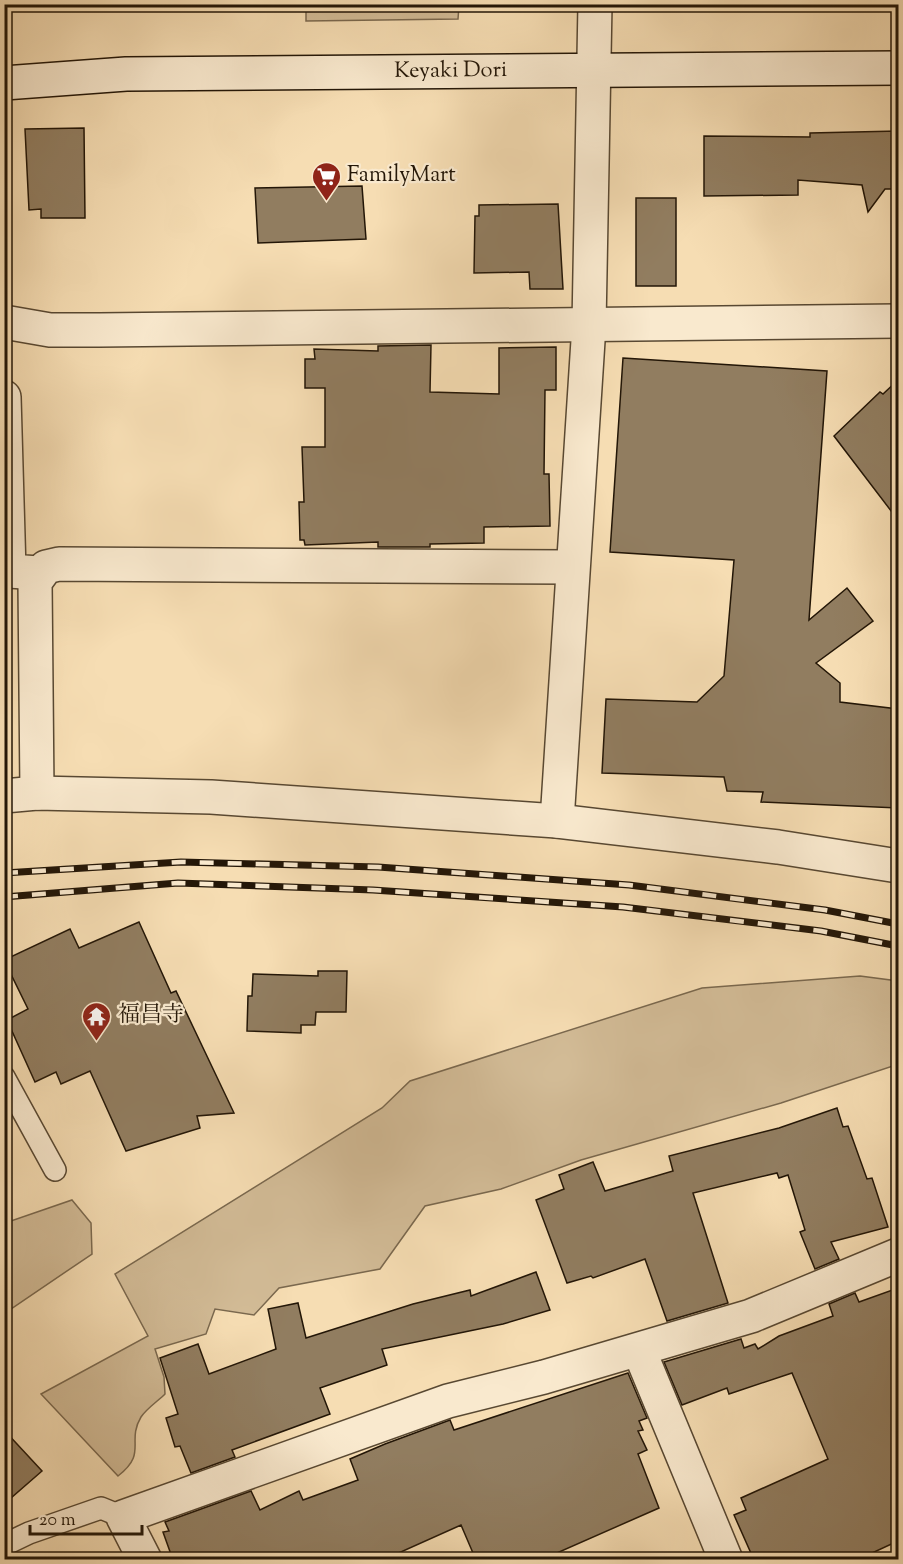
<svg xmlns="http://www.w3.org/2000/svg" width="903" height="1564" font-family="'Sorts Mill Goudy','Noto Serif JP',serif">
<rect width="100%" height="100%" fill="#f6ddb3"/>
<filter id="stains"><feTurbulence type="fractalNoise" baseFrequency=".00333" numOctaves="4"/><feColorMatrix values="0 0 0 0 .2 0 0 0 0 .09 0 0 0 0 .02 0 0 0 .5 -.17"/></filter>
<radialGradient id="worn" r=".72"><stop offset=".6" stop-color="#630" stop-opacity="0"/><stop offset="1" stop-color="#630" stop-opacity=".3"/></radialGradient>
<g fill="#d2bb96" stroke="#7a684e" stroke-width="1.5">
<polygon points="306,5 306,4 459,5 458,19 306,21"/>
<polygon points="5,592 8,592 9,775 5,775"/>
<path d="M 860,976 L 898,981 L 896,1065 L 781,1103 L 581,1160 L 501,1189 L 425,1206 L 380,1269 L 279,1288 L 254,1315 L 215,1309 L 206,1334 L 155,1349 L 164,1377 L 165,1394 C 158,1401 146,1409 141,1417 C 126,1442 148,1453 118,1476 L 41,1394 L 148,1336 L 115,1274 L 382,1108 L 410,1081 L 702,988 Z"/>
<polygon points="72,1200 91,1223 92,1254 5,1313 5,1223"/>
</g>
<g fill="#917d60" stroke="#231607" stroke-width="1.5">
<polygon points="84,128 85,218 41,218 41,209 29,210 25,129"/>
<polygon points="898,131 898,189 885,189 868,212 862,185 798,180 798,195 704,196 704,136 810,137 810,133"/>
<polygon points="362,186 366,239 258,243 255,188"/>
<rect x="636" y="198" width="40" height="88"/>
<polygon points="558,204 563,289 530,289 529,272 474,273 475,216 479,216 479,205"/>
<polygon points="431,345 430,392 499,394 499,348 556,347 556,390 545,390 544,474 549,474 550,526 484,527 484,543 430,544 430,547 378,547 378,542 305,545 304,540 300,540 299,502 304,502 302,447 325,447 325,388 305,388 305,359 315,359 314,349 378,351 378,346"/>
<polygon points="623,358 827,371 809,620 847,588 873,621 816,663 840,683 840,702 898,709 898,808 761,802 763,792 727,791 724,777 602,773 606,699 697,702 724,676 734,560 610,552"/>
<polygon points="898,380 898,520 834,436 880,392 883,394"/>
<polygon points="139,922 171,993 176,991 234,1113 197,1116 200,1128 126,1151 90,1071 61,1084 56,1072 35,1082 7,1020 28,1009 4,960 70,929 79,948"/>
<polygon points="318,971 347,971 346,1012 316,1012 315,1025 301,1025 301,1033 247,1031 248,996 252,996 253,974 318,976"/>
<polygon points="837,1108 843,1127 848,1126 867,1179 872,1178 888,1227 831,1242 839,1259 815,1269 800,1232 805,1230 788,1175 779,1178 777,1173 693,1193 728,1303 667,1321 645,1259 593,1278 591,1276 567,1283 536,1200 564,1189 559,1175 593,1162 605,1191 673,1171 669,1156 779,1128"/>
<polygon points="536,1272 550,1310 503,1324 382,1349 387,1365 320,1388 330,1414 232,1450 235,1457 191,1473 180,1446 175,1447 166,1418 178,1414 160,1358 198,1344 209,1374 276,1349 268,1309 298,1303 306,1338 413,1304 470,1290 471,1296"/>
<polygon points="898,1288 898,1541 857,1560 754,1560 734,1515 746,1510 741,1498 828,1459 792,1373 729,1394 727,1388 682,1405 664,1362 741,1339 744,1348 755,1344 758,1349 779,1336 833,1316 829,1304 855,1293 859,1302"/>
<polygon points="628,1373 647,1418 639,1421 643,1430 638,1431 647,1450 638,1454 659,1508 541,1560 476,1560 461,1525 383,1560 173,1560 163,1532 169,1531 165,1522 251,1491 260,1510 299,1491 303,1500 358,1480 350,1459 385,1444 450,1420 454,1430"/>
<polygon points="4,1430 42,1471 4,1504"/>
</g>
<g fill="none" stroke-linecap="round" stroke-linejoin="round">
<defs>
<g id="lane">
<polyline points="4,1077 55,1170"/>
<polyline points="4,1545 29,1533 101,1508 123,1517"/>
</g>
<g id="street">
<polyline points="4,322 50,330 99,330 898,321"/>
<polyline points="4,397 9,571 39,573"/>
<polyline points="37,793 35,582 46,567 59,564 572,567"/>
<polyline points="4,796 37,793 211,797 557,821 778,847 898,866"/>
<polyline points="557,821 589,325 595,4"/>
<polyline points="639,1350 726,1560"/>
<polyline points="145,1560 123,1517 448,1401 544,1377 751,1316 898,1255"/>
</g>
<g id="secondary">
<path id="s1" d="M 4,83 L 126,74 L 898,68"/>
</g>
</defs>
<use href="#lane" stroke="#584832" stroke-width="24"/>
<use href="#street" stroke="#584832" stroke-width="36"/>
<use href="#secondary" stroke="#231607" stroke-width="36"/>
<use href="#lane" stroke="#f9e9ce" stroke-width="21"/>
<use href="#street" stroke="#f9e9ce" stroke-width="33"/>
<use href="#secondary" stroke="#f9e9ce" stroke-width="33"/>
<defs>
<g id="rail">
<polyline points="4,873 181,862 378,867 629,885 825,910 898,924"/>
<polyline points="4,897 178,883 373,890 623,907 821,931 898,946"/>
</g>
</defs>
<use href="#rail" stroke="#231607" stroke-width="7"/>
<use href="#rail" stroke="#f9e9ce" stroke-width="4.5" stroke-dasharray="14" stroke-linecap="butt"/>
</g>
<defs>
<symbol id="supermarket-pin" viewBox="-11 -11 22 30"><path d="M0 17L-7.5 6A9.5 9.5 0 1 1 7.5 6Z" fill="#8f2418" stroke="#f9e9ce"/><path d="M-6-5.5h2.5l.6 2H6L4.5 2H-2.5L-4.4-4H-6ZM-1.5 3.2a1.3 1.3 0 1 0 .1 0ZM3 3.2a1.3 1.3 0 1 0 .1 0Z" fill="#fff"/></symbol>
<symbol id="temple-pin" viewBox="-11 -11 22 30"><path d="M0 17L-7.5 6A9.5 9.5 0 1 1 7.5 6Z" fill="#8f2418" stroke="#f9e9ce"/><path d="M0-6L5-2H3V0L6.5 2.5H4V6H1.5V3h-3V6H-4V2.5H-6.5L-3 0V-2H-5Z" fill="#fff"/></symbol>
</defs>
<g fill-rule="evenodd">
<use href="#supermarket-pin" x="310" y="160" width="33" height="45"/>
<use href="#temple-pin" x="80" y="1000" width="33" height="45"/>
</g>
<g text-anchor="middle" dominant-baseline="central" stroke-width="4.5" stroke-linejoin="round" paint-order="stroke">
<g font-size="22" fill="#231607" stroke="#f9e9ce">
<text stroke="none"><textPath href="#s1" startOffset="447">Keyaki Dori</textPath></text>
</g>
<g font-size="22" fill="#231607" stroke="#f9e9ce" text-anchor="start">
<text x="347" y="176">FamilyMart</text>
<text x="118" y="1016">福昌寺</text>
</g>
</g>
<rect width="903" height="1564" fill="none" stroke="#f6ddb3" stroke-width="24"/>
<rect x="6" y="6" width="891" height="1552" fill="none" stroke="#231607" stroke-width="3"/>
<rect x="12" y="12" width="879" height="1540" fill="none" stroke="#231607" stroke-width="1.5"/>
<path d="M30 1525v9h112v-9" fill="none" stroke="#231607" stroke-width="3"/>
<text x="39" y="1525" font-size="18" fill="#231607" stroke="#f9e9ce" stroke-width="4.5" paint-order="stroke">20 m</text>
<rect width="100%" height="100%" filter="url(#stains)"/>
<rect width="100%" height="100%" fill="url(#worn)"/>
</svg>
